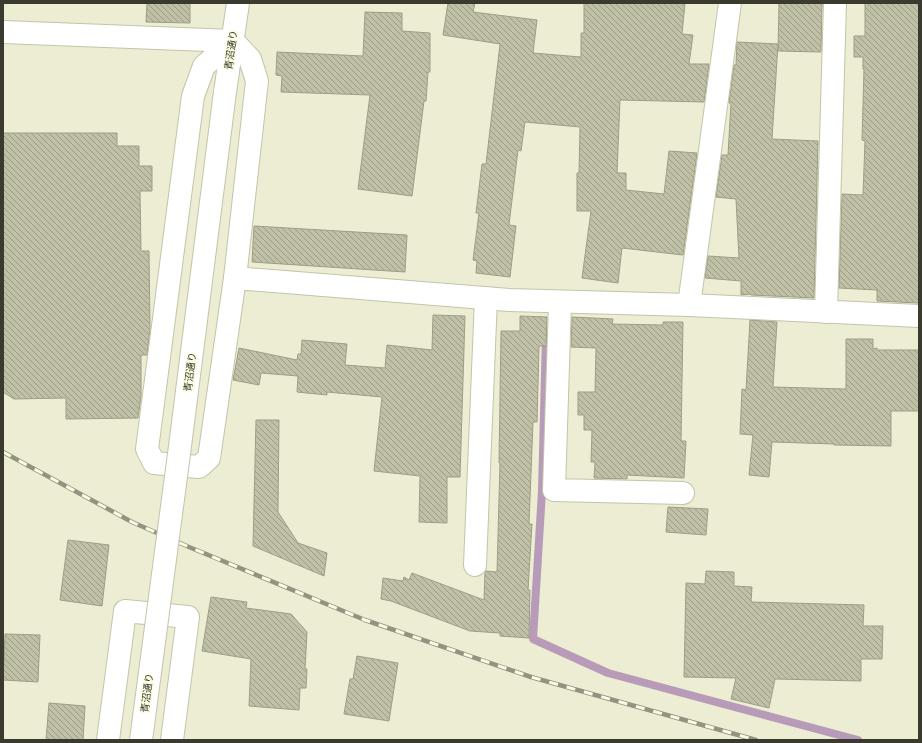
<svg xmlns="http://www.w3.org/2000/svg" width="922" height="743" font-family="Ubuntu,'Noto Sans JP',sans-serif">
<defs>
<pattern id="building-back-hatch" width="6" height="6" patternUnits="userSpaceOnUse"><rect width="6" height="6" fill="#bfc0a6"/><path d="M-1 5l2 2M0 0l6 6M5-1l2 2" fill="none" stroke="#9c9d88"/></pattern>
</defs>
<rect width="100%" height="100%" fill="#ecedd2"/>
<g fill="none" stroke-linecap="round" stroke-linejoin="round">
<polyline stroke="#b89bb8" stroke-width="8" points="546,336 542,491 533,639 608,673 858,740"/>
</g>
<g fill="url(#building-back-hatch)" stroke="#9d9e85">
<polygon points="147,3 190,3 190,23 146,22"/>
<polygon points="448,3 475,3 473,12 537,20 533,53 581,57 581,33 584,33 584,3 685,3 682,34 693,35 689,64 709,64 704,102 620,100 617,173 626,173 626,190 664,194 669,151 697,153 683,255 622,248 618,283 582,278 591,211 577,211 577,173 579,173 580,127 525,122 521,151 518,150 509,225 516,226 510,277 476,273 477,261 473,260 479,213 476,213 482,164 486,164 500,44 443,35"/>
<polygon points="779,3 822,3 821,52 778,51"/>
<polygon points="865,3 919,3 919,303 877,301 877,290 839,288 842,194 863,195 865,141 862,140 864,69 863,69 863,57 854,57 854,36 865,36"/>
<polygon points="365,12 402,13 402,31 430,33 430,72 428,72 426,101 424,101 412,196 358,189 370,95 281,92 282,76 276,75 277,52 363,56"/>
<polygon points="737,42 778,44 772,139 818,141 814,298 751,295 751,294 741,295 741,281 705,278 708,256 739,258 736,199 716,197 722,155 728,155 731,103 729,103 734,65 736,65"/>
<polygon points="3,133 117,133 117,146 139,146 139,166 152,166 152,191 140,191 141,251 149,251 150,328 147,355 141,355 141,396 138,418 66,419 66,398 14,399 3,392"/>
<polygon points="254,226 407,235 405,272 252,262"/>
<polygon points="433,315 465,316 460,477 447,477 447,523 419,522 420,476 374,471 382,397 327,392 327,395 297,392 298,376 261,373 259,385 233,380 239,348 297,360 298,354 301,354 302,340 347,344 345,365 385,368 387,345 432,350"/>
<polygon points="520,316 547,317 546,346 539,346 537,422 533,422 529,524 532,524 528,590 530,590 529,638 500,636 500,633 470,631 391,601 381,599 383,578 403,581 404,577 409,580 412,573 484,600 485,573 486,571 497,572 500,463 499,463 501,331 520,331"/>
<polygon points="572,317 613,319 612,324 663,325 663,322 683,322 681,441 686,441 684,478 627,475 627,479 594,478 595,462 591,462 592,430 584,430 584,415 578,415 578,392 595,392 596,348 571,347"/>
<polygon points="750,320 777,322 773,387 846,389 846,339 873,339 873,349 877,348 877,350 919,350 919,411 891,411 891,446 834,445 834,444 772,442 769,477 749,475 753,435 740,434 742,389 746,390"/>
<polygon points="256,420 279,420 278,512 298,543 327,553 324,576 253,546"/>
<polygon points="668,507 708,509 706,535 666,532"/>
<polygon points="68,540 109,545 102,606 60,600"/>
<polygon points="706,571 734,572 734,586 752,587 751,602 864,605 863,626 883,626 882,659 861,659 861,681 775,679 769,708 731,699 736,678 684,677 686,583 705,584"/>
<polygon points="211,597 247,602 246,608 291,614 307,632 305,669 307,669 306,688 300,688 299,710 249,706 251,659 202,651"/>
<polygon points="5,634 40,635 38,682 3,680"/>
<polygon points="357,656 398,663 389,721 344,714 350,679 353,679"/>
<polygon points="49,703 85,706 83,740 46,740"/>
</g>
<g fill="none" stroke-linecap="round" stroke-linejoin="round">
<defs>
<g id="minor">
<polyline points="3,32 233,41 250,59 257,81 235,278 509,300 689,305 919,316"/>
<polyline points="233,41 204,66 193,96 147,449 154,463 199,467 209,458 235,278"/>
<polyline points="225,92 238,3"/>
<polyline points="560,302 554,490 683,493"/>
<polyline points="689,305 730,3"/>
<polyline points="826,312 835,3"/>
<polyline points="475,565 486,298"/>
<polyline points="108,740 125,611 188,617 172,740"/>
</g>
</defs>
<use href="#minor" stroke="#c3c4a9" stroke-width="24"/>
<use href="#minor" stroke="#fff" stroke-width="22"/>
<defs>
<polyline id="rail" points="3,452 132,522 189,547 365,620 531,677 756,740"/>
</defs>
<use href="#rail" stroke="#929380" stroke-width="4.5"/>
<use href="#rail" stroke="#fafbdf" stroke-width="3" stroke-dasharray="9" stroke-linecap="butt"/>
<defs>
<polyline id="minor-bridge" points="141,740 179,454 225,92"/>
</defs>
<use href="#minor-bridge" stroke="#c3c4a9" stroke-width="24" stroke-linecap="butt"/>
<use href="#minor-bridge" stroke="#fff" stroke-width="22"/>
</g>
<g text-anchor="middle" dominant-baseline="central" stroke-width="3" stroke-linejoin="round" paint-order="stroke">
<g font-size="10" fill="#3a3a2f" stroke="#fafbdf">
<text transform="translate(231 50) rotate(-82)">青沼通り</text>
<text transform="translate(190 372) rotate(-83)">青沼通り</text>
<text transform="translate(147 693) rotate(-83)">青沼通り</text>
</g>
</g>
<rect width="922" height="743" fill="none" stroke="#3a3a2f" stroke-width="8"/>
</svg>
